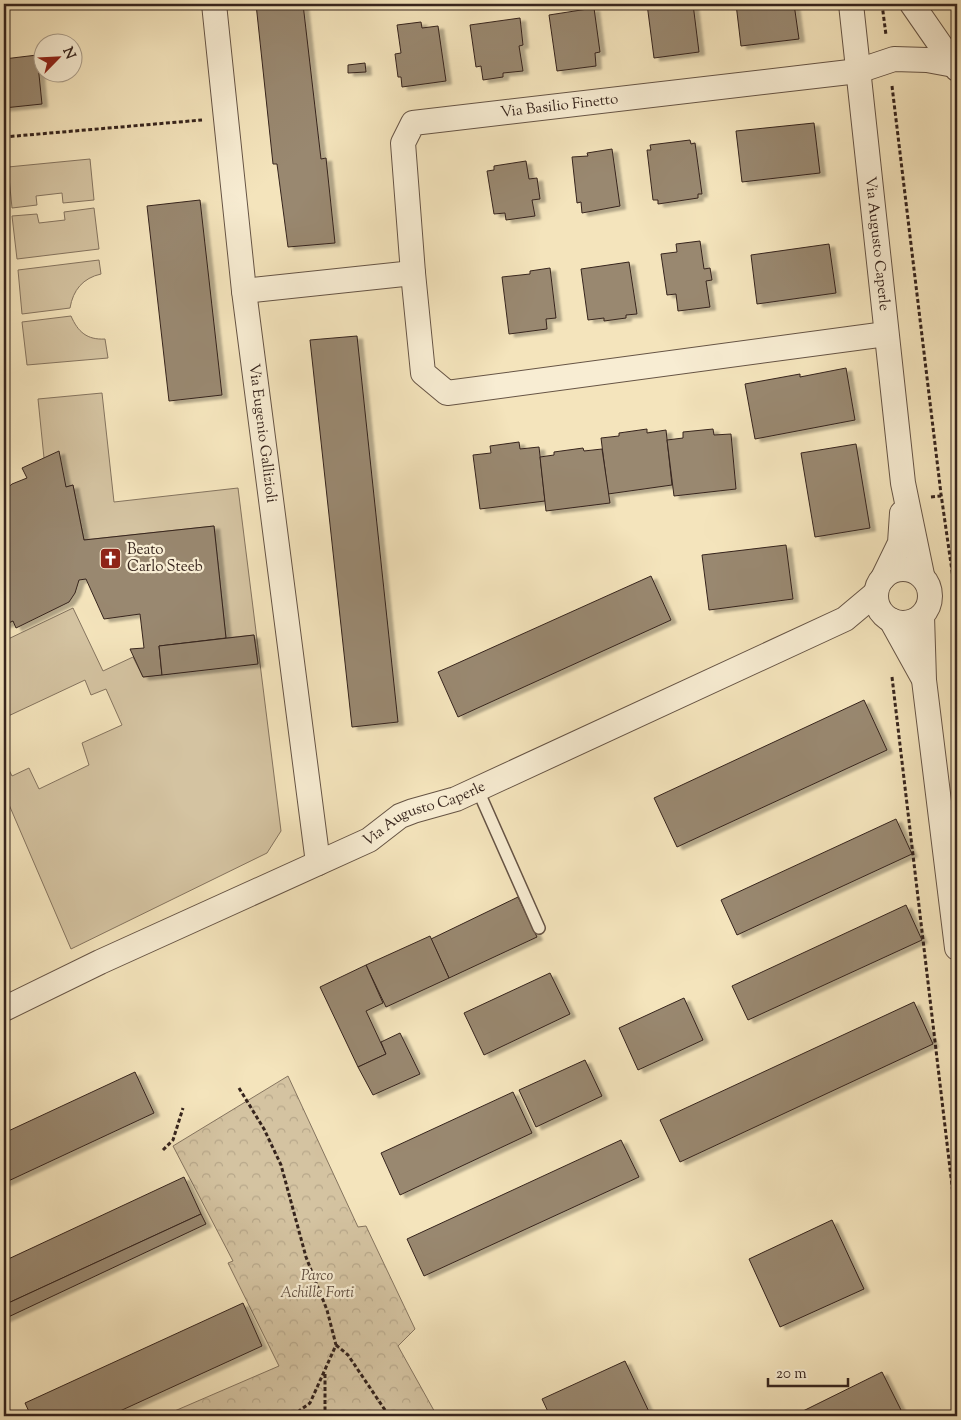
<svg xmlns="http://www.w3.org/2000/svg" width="961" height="1420" font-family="'Sorts Mill Goudy',serif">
<defs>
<pattern id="park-crowns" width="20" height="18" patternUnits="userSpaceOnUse" patternTransform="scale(1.25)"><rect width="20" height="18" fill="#d4c3a1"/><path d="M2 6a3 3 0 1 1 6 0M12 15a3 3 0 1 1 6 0" fill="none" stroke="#b7a78a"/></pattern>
<filter id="shadow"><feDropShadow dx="5.5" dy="3" stdDeviation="1" flood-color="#0004"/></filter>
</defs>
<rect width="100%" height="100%" fill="#f4e4bc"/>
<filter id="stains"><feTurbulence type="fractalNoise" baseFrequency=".004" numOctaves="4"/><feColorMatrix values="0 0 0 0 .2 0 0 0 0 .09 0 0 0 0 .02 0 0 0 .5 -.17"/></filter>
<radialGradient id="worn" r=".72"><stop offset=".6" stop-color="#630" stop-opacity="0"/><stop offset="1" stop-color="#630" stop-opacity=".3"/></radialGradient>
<g fill="#d4c3a1" stroke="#85745f">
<polygon points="90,159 94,200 63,203 62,193 36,196 37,205 12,208 8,167"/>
<polygon points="94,208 99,249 17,259 12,216 37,214 39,223 65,220 64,212"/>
<path d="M 99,260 L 101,274 C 83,278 73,290 70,308 L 22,314 L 18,270 Z"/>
<path d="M 71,316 C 78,332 87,340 105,339 L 108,358 L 27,365 L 22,322 Z"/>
<polygon points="102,393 114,502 238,488 281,831 267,853 71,949 4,793 4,760 12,776 29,768 39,789 89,765 82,743 122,725 106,689 91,695 85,680 4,718 4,641 73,608 103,671 133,657 143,677 258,663 254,635 226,638 214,526 84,540 73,485 66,487 44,458 38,399"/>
</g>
<polygon fill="url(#park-crowns)" stroke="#85745f" points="288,1076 358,1227 366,1226 415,1329 398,1346 437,1416 163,1416 279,1366 228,1263 233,1261 173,1146"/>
<g fill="#998870" stroke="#36241d" filter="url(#shadow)">
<polygon points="256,4 303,4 321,159 326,158 335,243 288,247 277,164 273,164"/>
<polygon points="647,4 693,4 699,52 654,58"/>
<polygon points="736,4 794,4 799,39 741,46"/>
<polygon points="594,8 600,52 595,53 596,66 557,71 549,15"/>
<polygon points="520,18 523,45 519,46 523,71 503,73 503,77 483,80 481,66 476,67 470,25"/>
<polygon points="421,22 422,28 438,26 446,81 402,87 401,77 398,77 395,54 401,53 397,25"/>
<polygon points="37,55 42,104 4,108 4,59"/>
<polygon points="365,63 366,72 348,73 348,65"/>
<polygon points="814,123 820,173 742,182 736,131"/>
<polygon points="690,140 691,144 695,143 702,194 698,194 698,198 658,204 658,200 653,200 647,150 651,150 650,145"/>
<polygon points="612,149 620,206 582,213 581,202 577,203 572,157 588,156 587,153"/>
<polygon points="526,161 529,179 537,178 540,199 532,200 535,216 506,220 505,213 494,214 487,171 494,170 494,166"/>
<polygon points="200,200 222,395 169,401 147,206"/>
<polygon points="700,241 704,269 710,268 712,280 706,281 710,307 678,311 676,294 667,295 661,254 677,252 676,244"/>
<polygon points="829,244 836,293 757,304 751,255"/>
<polygon points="629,262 637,314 626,315 626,318 604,321 604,318 588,320 581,269"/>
<polygon points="550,268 556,318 546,319 547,329 509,334 502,277 530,274 530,271"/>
<polygon points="357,336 398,722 352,727 310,340"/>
<polygon points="846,368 855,420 755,439 745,384 800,374 800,377"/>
<polygon points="647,429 647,433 666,430 672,485 608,494 601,438 619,436 619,433"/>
<polygon points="713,429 714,435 731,434 736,489 674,496 667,440 683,438 683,432"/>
<polygon points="519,442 520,449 539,447 545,501 480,509 473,455 491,453 490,446"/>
<polygon points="856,444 870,528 815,537 801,453"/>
<polygon points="583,448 584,451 602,449 610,503 546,511 540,457 554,455 554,452"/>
<polygon points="59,451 66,487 73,485 84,540 214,526 226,638 159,646 162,675 143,677 130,649 144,648 140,614 104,619 86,579 79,580 75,593 69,602 16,628 13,621 4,625 4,491 12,484 27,478 22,468"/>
<polygon points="786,545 793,599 709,610 702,555"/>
<polygon points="651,576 671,620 458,717 438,672"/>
<polygon points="254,635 258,664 162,675 159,646"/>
<polygon points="864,700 887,750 677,847 654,798"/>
<polygon points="896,819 912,854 737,935 721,900"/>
<polygon points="518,897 537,937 449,978 431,939"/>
<polygon points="906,905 922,940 748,1020 732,986"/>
<polygon points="430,936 449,978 386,1007 366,965"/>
<polygon points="366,965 383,1003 366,1011 386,1054 358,1067 320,987"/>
<polygon points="550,973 570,1014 484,1055 464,1013"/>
<polygon points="684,998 703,1040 638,1070 619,1028"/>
<polygon points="914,1002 933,1044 680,1162 660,1120"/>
<polygon points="400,1033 420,1074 373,1095 358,1067 386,1054 381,1042"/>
<polygon points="585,1060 602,1096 536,1127 519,1090"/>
<polygon points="135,1072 154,1113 4,1183 4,1133"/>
<polygon points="513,1092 532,1133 400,1195 381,1153"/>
<polygon points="621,1140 639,1177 424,1276 407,1239"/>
<polygon points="184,1177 201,1214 4,1305 4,1261"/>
<polygon points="201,1214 206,1224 4,1319 4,1305"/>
<polygon points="832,1220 864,1289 780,1327 749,1259"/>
<polygon points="243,1303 262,1346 109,1416 31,1416 25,1403"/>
<polygon points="625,1361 651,1416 550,1416 542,1399"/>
<polygon points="882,1372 904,1416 803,1416 801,1412"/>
</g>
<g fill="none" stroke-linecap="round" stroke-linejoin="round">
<defs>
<polyline id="lane" points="477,788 539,928"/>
<g id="street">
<path id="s1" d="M 214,4 L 244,291 L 318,863"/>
<path id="s2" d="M 851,4 L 903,483 L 922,575"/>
<polyline points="912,4 957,69"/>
<polyline points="413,273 423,373 447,393 886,334"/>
<path id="s3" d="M 244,291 L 413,273 L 403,143 L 413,123 L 858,71 L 894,59 L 927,60 L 954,65"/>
<circle cx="903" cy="596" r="27"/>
<polyline points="883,578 900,543 902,513"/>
<polyline points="922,616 924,680 957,948"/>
<polyline points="891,620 922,676"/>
<path id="s4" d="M 4,1009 L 100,962 L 369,840 L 400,816 L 413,811 L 456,799 L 845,619 L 876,593"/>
</g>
</defs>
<use href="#lane" stroke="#665445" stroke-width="14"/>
<use href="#street" stroke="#665445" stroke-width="26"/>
<g stroke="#36241d" stroke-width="3" stroke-dasharray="4 2.5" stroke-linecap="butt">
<polyline points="882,4 886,35"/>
<polyline points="892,86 941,494 957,606"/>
<polyline points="4,137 202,120"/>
<polyline points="931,497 941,496"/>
<polyline points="892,677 957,1228"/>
<polyline points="239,1088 264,1129 281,1165 306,1257 327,1310 336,1345 310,1403 292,1416"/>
<polyline points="163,1150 173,1140 183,1108"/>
<polyline points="336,1345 348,1355 389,1416"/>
<polyline points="325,1374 325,1416"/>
</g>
<use href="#lane" stroke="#f8edd3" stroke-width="11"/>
<use href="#street" stroke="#f8edd3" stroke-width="24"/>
</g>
<defs>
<symbol id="church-square" viewBox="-11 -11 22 22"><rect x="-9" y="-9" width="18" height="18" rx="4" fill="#8f2418" stroke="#f8edd3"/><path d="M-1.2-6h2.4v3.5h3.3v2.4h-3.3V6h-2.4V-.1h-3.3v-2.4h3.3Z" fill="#fff"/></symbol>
</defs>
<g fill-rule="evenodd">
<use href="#church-square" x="98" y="546" width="25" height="25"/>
</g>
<g text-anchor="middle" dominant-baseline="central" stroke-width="4.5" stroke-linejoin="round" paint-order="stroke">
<g font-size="15" fill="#36241d" stroke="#f8edd3">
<text stroke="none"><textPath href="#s3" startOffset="470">Via Basilio Finetto</textPath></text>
<text stroke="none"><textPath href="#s2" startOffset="241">Via Augusto Caperle</textPath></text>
<text stroke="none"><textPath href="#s1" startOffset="432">Via Eugenio Gallizioli</textPath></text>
<text stroke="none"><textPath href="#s4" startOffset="464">Via Augusto Caperle</textPath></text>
</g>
<g font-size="15" fill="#36241d" stroke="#f8edd3" text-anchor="start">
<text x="127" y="550">Beato<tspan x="127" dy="17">Carlo Steeb</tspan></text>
</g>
<g font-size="15" font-style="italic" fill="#5e4c3e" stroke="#f8edd3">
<text x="317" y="1276">Parco<tspan x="317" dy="17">Achille Forti</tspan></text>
</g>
</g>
<rect width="961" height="1420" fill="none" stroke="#f4e4bc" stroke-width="20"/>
<rect x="5" y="5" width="951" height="1410" fill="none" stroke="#36241d" stroke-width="2.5"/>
<rect x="10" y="10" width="941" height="1400" fill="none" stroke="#36241d"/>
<g transform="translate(58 58) rotate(66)"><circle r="24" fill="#f8edd3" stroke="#aa9d8a"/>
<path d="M0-4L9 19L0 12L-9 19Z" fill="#8f2418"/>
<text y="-8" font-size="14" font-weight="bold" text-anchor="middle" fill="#36241d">N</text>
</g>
<path d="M768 1378v8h80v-8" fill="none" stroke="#36241d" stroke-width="2.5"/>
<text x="776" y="1378" font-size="15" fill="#36241d" stroke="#f8edd3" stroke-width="4" paint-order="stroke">20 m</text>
<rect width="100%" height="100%" filter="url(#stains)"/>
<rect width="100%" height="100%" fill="url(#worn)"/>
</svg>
